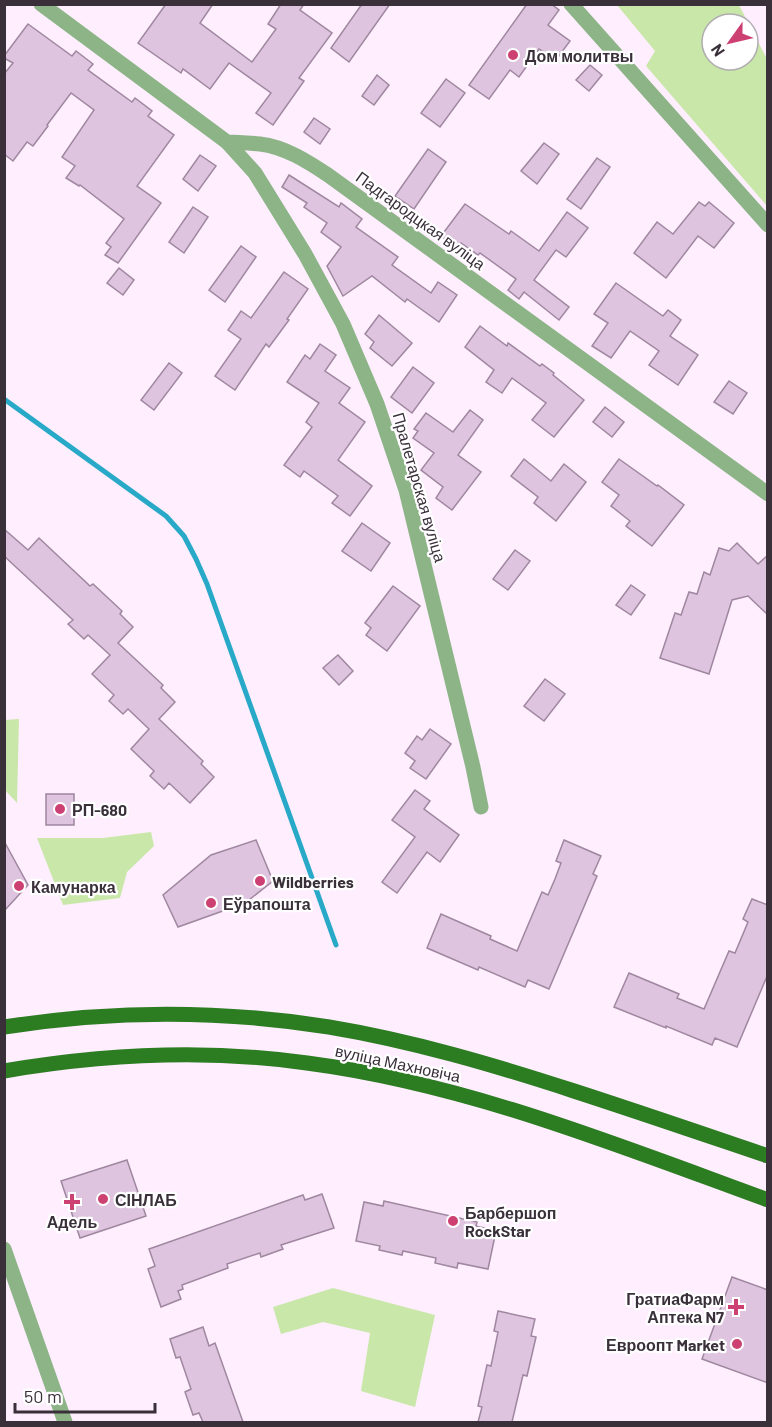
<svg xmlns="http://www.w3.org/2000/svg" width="772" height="1427" font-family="Barlow,sans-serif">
<rect width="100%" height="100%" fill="#feeefe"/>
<g fill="#cae7aa" fill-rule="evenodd">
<path d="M 617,5 L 739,5 L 767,59 L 767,206 L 646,66 L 655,51 ZM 712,24 L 748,24 L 748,60 L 712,60 Z"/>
<polygon points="19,719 17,803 5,790 4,720"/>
<polygon points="151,832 154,846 127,872 120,898 63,905 37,838 103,838"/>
<polygon points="333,1288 435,1315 415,1407 361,1391 370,1333 323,1322 281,1334 273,1307"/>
</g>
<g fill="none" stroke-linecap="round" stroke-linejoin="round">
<polyline stroke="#28a9c7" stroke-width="5" points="4,399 166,516 184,536 196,559 207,584 336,945"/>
</g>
<g fill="#dec4df" stroke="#9f87a0" stroke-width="1.5">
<polygon points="166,4 213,4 200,23 252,62 276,29 268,24 281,4 304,4 300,10 332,33 299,78 304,81 273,125 256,113 271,93 229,63 210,89 183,69 181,73 138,43"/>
<polygon points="362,4 390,4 349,62 331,48"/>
<polygon points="527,4 551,4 559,10 548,25 570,41 556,60 539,49 519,77 510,70 489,99 469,85"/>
<polygon points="28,24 72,56 76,51 93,64 88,70 132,102 135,98 152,111 148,116 174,135 137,186 161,203 118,263 105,255 111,247 106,243 124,219 80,185 79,186 66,178 75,166 62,157 94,110 71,93 47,125 48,126 33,146 27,142 13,161 4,154 4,74 13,63 4,58 4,56"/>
<polygon points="590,65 602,75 589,91 576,80"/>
<polygon points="377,75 389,85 374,105 362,96"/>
<polygon points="446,79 465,93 440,127 421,113"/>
<polygon points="314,118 330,129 320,144 304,132"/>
<polygon points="544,143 559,154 537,184 521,171"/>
<polygon points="428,149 446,162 414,209 395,196"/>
<polygon points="200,155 216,166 198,191 183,179"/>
<polygon points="597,158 610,167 581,209 567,199"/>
<polygon points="289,175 339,207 341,203 362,219 356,227 398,257 392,265 431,293 438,282 457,295 439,322 407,299 405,302 372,276 343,296 327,266 341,247 321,232 327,223 304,207 307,203 282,187"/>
<polygon points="699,202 705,206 709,202 734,223 714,248 698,236 666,278 634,253 657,222 673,234"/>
<polygon points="465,204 509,234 511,231 539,251 567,212 588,228 566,257 556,250 534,280 569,307 559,320 524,292 519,299 508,290 516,279 480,253 478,255 461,243 458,248 441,236"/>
<polygon points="193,207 208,217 184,253 169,242"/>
<polygon points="241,246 256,257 225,302 209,290"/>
<polygon points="119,268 134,280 123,295 107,283"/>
<polygon points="284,272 308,289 287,319 289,320 269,347 266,344 235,390 215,376 241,339 228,330 241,311 251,318"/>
<polygon points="616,283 663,316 668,310 681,320 670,336 698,355 678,385 649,365 659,351 630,331 611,358 592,346 608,323 594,314"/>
<polygon points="379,315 412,343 392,366 370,348 374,342 365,334"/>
<polygon points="480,326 507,346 508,343 540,366 542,364 554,373 553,375 584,400 554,437 532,420 546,403 512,378 502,393 486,382 494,370 465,347"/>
<polygon points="320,344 336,355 325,371 350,388 339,403 365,422 338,460 372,486 350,516 332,503 338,496 304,471 300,477 284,465 312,427 306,422 319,403 287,382 305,355 310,359"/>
<polygon points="169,363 182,373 154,410 141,400"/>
<polygon points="413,367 434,383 412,413 391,397"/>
<polygon points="729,381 747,393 733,414 714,402"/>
<polygon points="605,407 624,422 612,437 593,422"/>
<polygon points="470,410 483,420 458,455 481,472 452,510 436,498 443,487 421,470 434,453 413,438 418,431 414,429 426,413 453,432"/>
<polygon points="524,459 551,481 564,464 586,482 556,521 534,503 538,497 511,476"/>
<polygon points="619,459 657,486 658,485 684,505 652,546 626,526 630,521 611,506 619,495 602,482"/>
<polygon points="362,523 390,543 371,571 342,551"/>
<polygon points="4,529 28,550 39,538 90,586 93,584 122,611 120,614 133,627 118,643 163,685 161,688 175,702 159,719 203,761 201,764 214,777 190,803 169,783 164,789 150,776 154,771 131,749 149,729 128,709 123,714 109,701 114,695 92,674 110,655 88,635 84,639 68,624 73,620 4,556"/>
<polygon points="737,543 758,564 768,555 768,615 748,596 732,600 709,674 660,658 675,613 681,615 689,592 697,594 704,572 710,575 719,548 729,551"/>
<polygon points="515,550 530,561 508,590 493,579"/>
<polygon points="631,585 645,595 631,615 616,605"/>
<polygon points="393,586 420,606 387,651 366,635 371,628 365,623"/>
<polygon points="338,655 353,671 339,685 323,668"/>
<polygon points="545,679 565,694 544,721 524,706"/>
<polygon points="430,729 451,744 426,779 410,768 415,761 405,753 417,736 422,740"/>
<polygon points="415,790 430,801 424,809 459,835 440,862 427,852 397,893 382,882 415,837 392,820"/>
<rect x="46" y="794" width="28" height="31"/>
<polygon points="256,840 273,881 245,903 178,927 163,895 211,855"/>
<polygon points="564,840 601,856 593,874 597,876 549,989 528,980 525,987 479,967 478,970 427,948 441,914 491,936 490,939 517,951 542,892 548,895 555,879 561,863 556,861"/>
<polygon points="4,841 28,885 4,911"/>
<polygon points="752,899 768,905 768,974 737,1047 715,1038 712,1045 666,1026 666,1028 614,1007 629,973 679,994 677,998 704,1009 729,951 735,953 748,922 743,919"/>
<polygon points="127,1160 146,1216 80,1238 61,1181"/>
<polygon points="322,1194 334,1228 281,1245 283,1249 261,1257 260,1253 227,1264 228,1268 182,1285 183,1289 178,1291 181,1299 161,1307 148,1269 155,1266 149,1249 303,1195 305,1200"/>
<polygon points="384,1201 477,1222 476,1226 496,1231 488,1269 458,1263 457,1268 435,1263 436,1258 403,1251 402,1255 379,1250 380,1246 356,1241 364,1202 383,1206"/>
<polygon points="732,1277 768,1290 768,1383 702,1359"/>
<polygon points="498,1311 535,1319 531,1336 536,1337 527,1376 523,1375 512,1422 478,1422 482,1407 478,1406 487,1365 491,1366 498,1332 494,1331"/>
<polygon points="203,1327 209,1346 215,1343 243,1422 203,1422 199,1413 193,1415 185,1392 191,1389 180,1357 176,1358 170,1339"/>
</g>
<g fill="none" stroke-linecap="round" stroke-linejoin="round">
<g stroke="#8cb486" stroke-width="15">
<path d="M 41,4 L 227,142 C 238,142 249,143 260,144 C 285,147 307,161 328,175 L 768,494"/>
<polyline points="571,4 768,225"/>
<polyline points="227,142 255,173 305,254 343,324 377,404 406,490 473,767 481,807"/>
<polyline points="4,1249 65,1422"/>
</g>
<g stroke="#2c7c21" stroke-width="15">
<path d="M 4,1027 C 112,1010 222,1010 329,1027 C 413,1041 494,1065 574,1091 C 639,1112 703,1134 768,1156"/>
<path d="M 4,1071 C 104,1054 207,1049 307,1063 C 467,1084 617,1145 768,1200"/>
</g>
</g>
<g fill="#cd4072" stroke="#fff" stroke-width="2">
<circle cx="513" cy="55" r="6"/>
<circle cx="60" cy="809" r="6"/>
<circle cx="260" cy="881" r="6"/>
<circle cx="19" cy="886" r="6"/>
<circle cx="211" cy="903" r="6"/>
<circle cx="103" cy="1199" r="6"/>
<path d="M69 1193h6v6h6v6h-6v6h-6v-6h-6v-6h6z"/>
<circle cx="453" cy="1221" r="6"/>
<path d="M733 1298h6v6h6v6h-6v6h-6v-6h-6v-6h6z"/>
<circle cx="737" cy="1344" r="6"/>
</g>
<g text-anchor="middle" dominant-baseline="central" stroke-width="4.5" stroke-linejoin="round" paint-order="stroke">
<g font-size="16" font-weight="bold" fill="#3a303a" stroke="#fff" text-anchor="start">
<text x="525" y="55">Дом молитвы</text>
<text x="72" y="809">РП-680</text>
<text x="272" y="881">Wildberries</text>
<text x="31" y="886">Камунарка</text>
<text x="223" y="903">Еўрапошта</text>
<text x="115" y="1199">СІНЛАБ</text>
<text x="465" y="1212">Барбершоп<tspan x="465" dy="18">RockStar</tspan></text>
<text x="72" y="1221" text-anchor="middle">Адель</text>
<text x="724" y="1298" text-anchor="end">ГратиаФарм<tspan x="724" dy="18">Аптека N7</tspan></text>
<text x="725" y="1344" text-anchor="end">Евроопт Market</text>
</g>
<g font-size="16" fill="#3a303a" stroke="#fff">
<text transform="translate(421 220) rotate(36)">Падгародцкая вуліца</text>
<text transform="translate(420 487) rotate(74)">Пралетарская вуліца</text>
<text transform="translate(398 1063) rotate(12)">вуліца Махновіча</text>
</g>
</g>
<rect width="772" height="1427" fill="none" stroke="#3a303a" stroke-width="12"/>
<g transform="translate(730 42) rotate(236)"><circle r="28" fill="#ffffff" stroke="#b0acb0" stroke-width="1.5"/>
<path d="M0-4.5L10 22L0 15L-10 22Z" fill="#cd4072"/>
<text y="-9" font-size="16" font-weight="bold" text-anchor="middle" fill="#3a303a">N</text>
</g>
<path d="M15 1403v9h140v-9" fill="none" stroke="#3a303a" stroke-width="3"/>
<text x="24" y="1403" font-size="18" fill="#3a303a" stroke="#ffffff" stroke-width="4.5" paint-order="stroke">50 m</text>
</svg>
